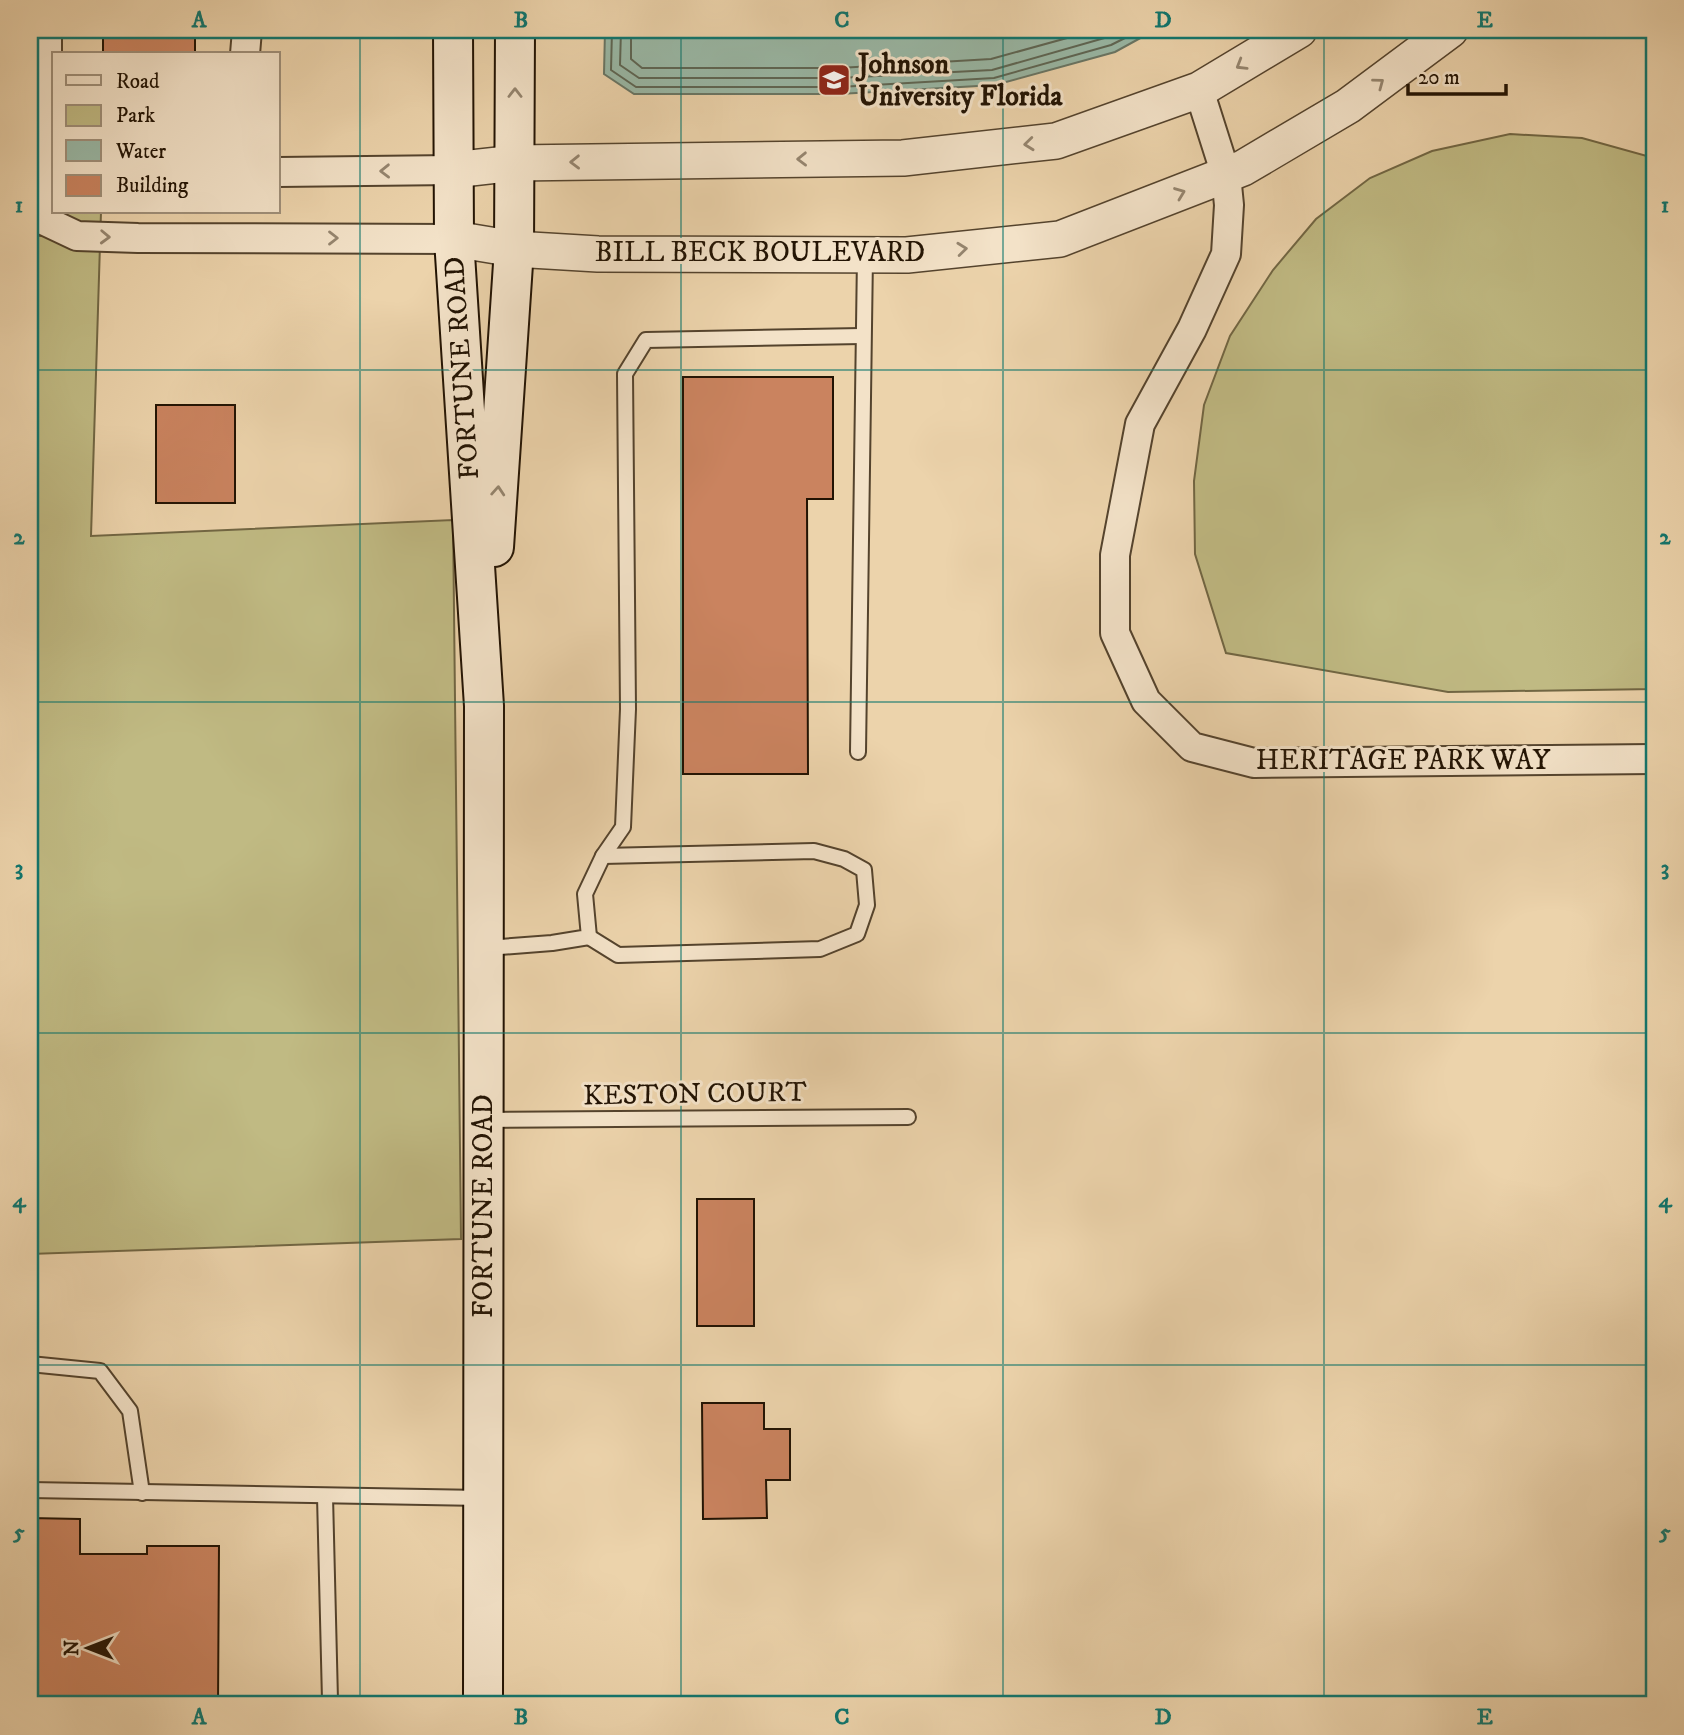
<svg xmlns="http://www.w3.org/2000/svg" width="1684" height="1735" font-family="'IM FELL DW Pica',serif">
<rect width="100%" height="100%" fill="#ecd3ab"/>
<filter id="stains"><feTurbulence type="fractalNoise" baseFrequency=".00286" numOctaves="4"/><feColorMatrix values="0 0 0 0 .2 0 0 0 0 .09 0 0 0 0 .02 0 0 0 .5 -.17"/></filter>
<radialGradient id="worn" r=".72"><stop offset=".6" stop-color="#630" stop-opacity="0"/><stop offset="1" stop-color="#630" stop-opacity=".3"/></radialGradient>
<g fill="#c0ba83" stroke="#716643" stroke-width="2">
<polygon points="1510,134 1582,138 1654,158 1654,689 1448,692 1226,653 1195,554 1194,481 1204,405 1230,336 1273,270 1316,219 1370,178 1432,151"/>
<polygon points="60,212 101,212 91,536 453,520 461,1239 30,1254 30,236 59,236"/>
</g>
<polygon fill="#99b8a6" stroke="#697665" stroke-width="2" points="605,30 1155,30 1115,52 995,85 839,94 634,94 604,74"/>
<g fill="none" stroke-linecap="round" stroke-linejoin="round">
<g stroke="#5e6654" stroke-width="2">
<polyline points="612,30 611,70 636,87 839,87 994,78 1111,45 1141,30"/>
<polyline points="621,30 620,65 639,78 839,78 992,70 1108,37 1122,30"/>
<polyline points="631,30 631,59 642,68 839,68 991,59 1096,30"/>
</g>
</g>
<g fill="#ca835f" stroke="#221303" stroke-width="2">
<rect x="103" y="30" width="92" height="24"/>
<polygon points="683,377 833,377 833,499 807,499 808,774 683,774"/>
<rect x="156" y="405" width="79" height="98"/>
<rect x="697" y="1199" width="57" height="127"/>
<polygon points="702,1403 764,1403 764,1429 790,1429 790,1480 766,1480 767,1518 703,1519"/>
<polygon points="30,1518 80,1519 80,1554 147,1554 147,1546 219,1546 218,1705 30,1705"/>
</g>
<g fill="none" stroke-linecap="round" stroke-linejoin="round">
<defs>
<g id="service">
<polyline points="858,752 865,256"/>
<polyline points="589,937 618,955 820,949 857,934 867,905 864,870 844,859 814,851 603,856"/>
<polyline points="487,948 552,943 589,937 585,894 603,856 623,827 628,709 625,374 646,340 862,336"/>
<polyline points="484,1120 908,1117"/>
<polyline points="30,1364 100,1371 130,1411 142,1493"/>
<polyline points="30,1490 482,1498"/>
<polyline points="325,1496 330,1700"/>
</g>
<g id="minor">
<polyline points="245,54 247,30"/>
<polyline points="1199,90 1226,175 1229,205 1226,254 1192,329 1140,424 1115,555 1115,633 1146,701 1192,747 1254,763 1654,759"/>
<polyline points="30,91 47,86 47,30"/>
<polyline points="278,172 453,170"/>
<polyline points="41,219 77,236 138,238 454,239"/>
<polyline points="41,219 41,141 47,86 54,86"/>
</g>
<g id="tertiary">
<polyline points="453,170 515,163 903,158 1056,141 1199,90 1299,30"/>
<polyline points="454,239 514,249 598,254 907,255 1060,239 1243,168 1348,106 1450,30"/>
</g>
<g id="secondary">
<polyline points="453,30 454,239 484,706 483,1705"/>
<polyline points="494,547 514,249 515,30"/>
</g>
</defs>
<use href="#service" stroke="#54432d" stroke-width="18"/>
<use href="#minor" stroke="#54432d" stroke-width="32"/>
<use href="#tertiary" stroke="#54432d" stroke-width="38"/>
<use href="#secondary" stroke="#221303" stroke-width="42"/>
<use href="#service" stroke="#f3e2c8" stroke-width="14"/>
<use href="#minor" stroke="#f3e2c8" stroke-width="28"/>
<use href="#tertiary" stroke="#f3e2c8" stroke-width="35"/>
<use href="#secondary" stroke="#f3e2c8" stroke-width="38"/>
</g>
<defs><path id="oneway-chevron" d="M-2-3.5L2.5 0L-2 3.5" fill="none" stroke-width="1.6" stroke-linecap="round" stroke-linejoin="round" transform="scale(1.75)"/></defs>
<g stroke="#95856f">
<use href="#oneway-chevron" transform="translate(1241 65) rotate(149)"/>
<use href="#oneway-chevron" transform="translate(1379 83) rotate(-37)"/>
<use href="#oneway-chevron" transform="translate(515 93) rotate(-90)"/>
<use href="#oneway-chevron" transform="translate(1029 144) rotate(174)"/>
<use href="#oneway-chevron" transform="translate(802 159) rotate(179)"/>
<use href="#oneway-chevron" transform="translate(575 162) rotate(179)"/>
<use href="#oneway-chevron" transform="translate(385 171) rotate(179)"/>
<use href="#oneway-chevron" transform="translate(1180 193) rotate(-21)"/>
<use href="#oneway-chevron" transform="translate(105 237) rotate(2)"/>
<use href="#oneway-chevron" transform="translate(333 238)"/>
<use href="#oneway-chevron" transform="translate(962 249) rotate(-6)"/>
<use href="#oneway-chevron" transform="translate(498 491) rotate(-86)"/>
</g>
<path fill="none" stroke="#0f766e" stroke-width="2" stroke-opacity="0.55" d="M 360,30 L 360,1705M 681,30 L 681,1705M 1003,30 L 1003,1705M 1324,30 L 1324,1705M 30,370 L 1654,370M 30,702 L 1654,702M 30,1033 L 1654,1033M 30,1365 L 1654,1365"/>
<defs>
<symbol id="university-square" viewBox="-11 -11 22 22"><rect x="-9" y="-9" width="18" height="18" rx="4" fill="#8f2418" stroke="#f3e2c8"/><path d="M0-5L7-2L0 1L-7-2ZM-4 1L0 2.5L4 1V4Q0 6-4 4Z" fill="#fff"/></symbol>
</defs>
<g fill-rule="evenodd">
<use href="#university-square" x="815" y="61" width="38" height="38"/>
</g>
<g text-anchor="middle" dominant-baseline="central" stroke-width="6" stroke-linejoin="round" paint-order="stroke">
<g font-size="28" font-weight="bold" fill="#221303" stroke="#f3e2c8" text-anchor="start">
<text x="858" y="64">Johnson<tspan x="858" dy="32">University Florida</tspan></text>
</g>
<g font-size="28" fill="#221303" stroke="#f3e2c8">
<text x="760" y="252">BILL BECK BOULEVARD</text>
<text transform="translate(462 368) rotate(-94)">FORTUNE ROAD</text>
<text x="1403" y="760">HERITAGE PARK WAY</text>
<text transform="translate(695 1094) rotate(-1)">KESTON COURT</text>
<text transform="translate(483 1206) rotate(-90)">FORTUNE ROAD</text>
</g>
</g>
<rect width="1684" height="1735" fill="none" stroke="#ecd3ab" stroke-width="77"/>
<rect x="52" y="52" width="228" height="161" fill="#f3e2c8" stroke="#9f8f79" stroke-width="2"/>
<rect x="66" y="75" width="35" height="10" fill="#f3e2c8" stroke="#9f8f79" stroke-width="2"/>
<text x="116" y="88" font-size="21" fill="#221303">Road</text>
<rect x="66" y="105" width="35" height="21" fill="#c0ba83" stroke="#9f8f79" stroke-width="2"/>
<text x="116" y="122" font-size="21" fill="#221303">Park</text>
<rect x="66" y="140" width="35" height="21" fill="#99b8a6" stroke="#9f8f79" stroke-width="2"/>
<text x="116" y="158" font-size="21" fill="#221303">Water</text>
<rect x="66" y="175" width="35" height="21" fill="#ca835f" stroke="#9f8f79" stroke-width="2"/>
<text x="116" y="192" font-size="21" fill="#221303">Building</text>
<g transform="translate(88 1648) rotate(270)" stroke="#f3e2c8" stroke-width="5" paint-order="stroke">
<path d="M0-5L12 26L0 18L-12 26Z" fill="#221303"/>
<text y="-10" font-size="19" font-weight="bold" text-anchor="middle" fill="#221303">N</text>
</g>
<path d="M1408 84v10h98v-10" fill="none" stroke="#221303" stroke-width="3.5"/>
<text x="1418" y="84" font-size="21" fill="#221303" stroke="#f3e2c8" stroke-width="5" paint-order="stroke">20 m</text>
<rect x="38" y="38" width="1608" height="1658" fill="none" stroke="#0f766e" stroke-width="2.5"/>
<g font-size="23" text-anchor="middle" font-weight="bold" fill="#0f766e">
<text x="199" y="27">A</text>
<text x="521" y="27">B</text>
<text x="842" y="27">C</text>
<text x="1163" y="27">D</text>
<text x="1485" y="27">E</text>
<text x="19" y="212">1</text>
<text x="1665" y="212">1</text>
<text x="19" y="544">2</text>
<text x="1665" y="544">2</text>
<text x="19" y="875">3</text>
<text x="1665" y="875">3</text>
<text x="19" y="1207">4</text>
<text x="1665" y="1207">4</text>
<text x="19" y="1539">5</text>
<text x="1665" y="1539">5</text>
<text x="199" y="1724">A</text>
<text x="521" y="1724">B</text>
<text x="842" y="1724">C</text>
<text x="1163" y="1724">D</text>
<text x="1485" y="1724">E</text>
</g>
<rect width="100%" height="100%" filter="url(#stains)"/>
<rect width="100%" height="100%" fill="url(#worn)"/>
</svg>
